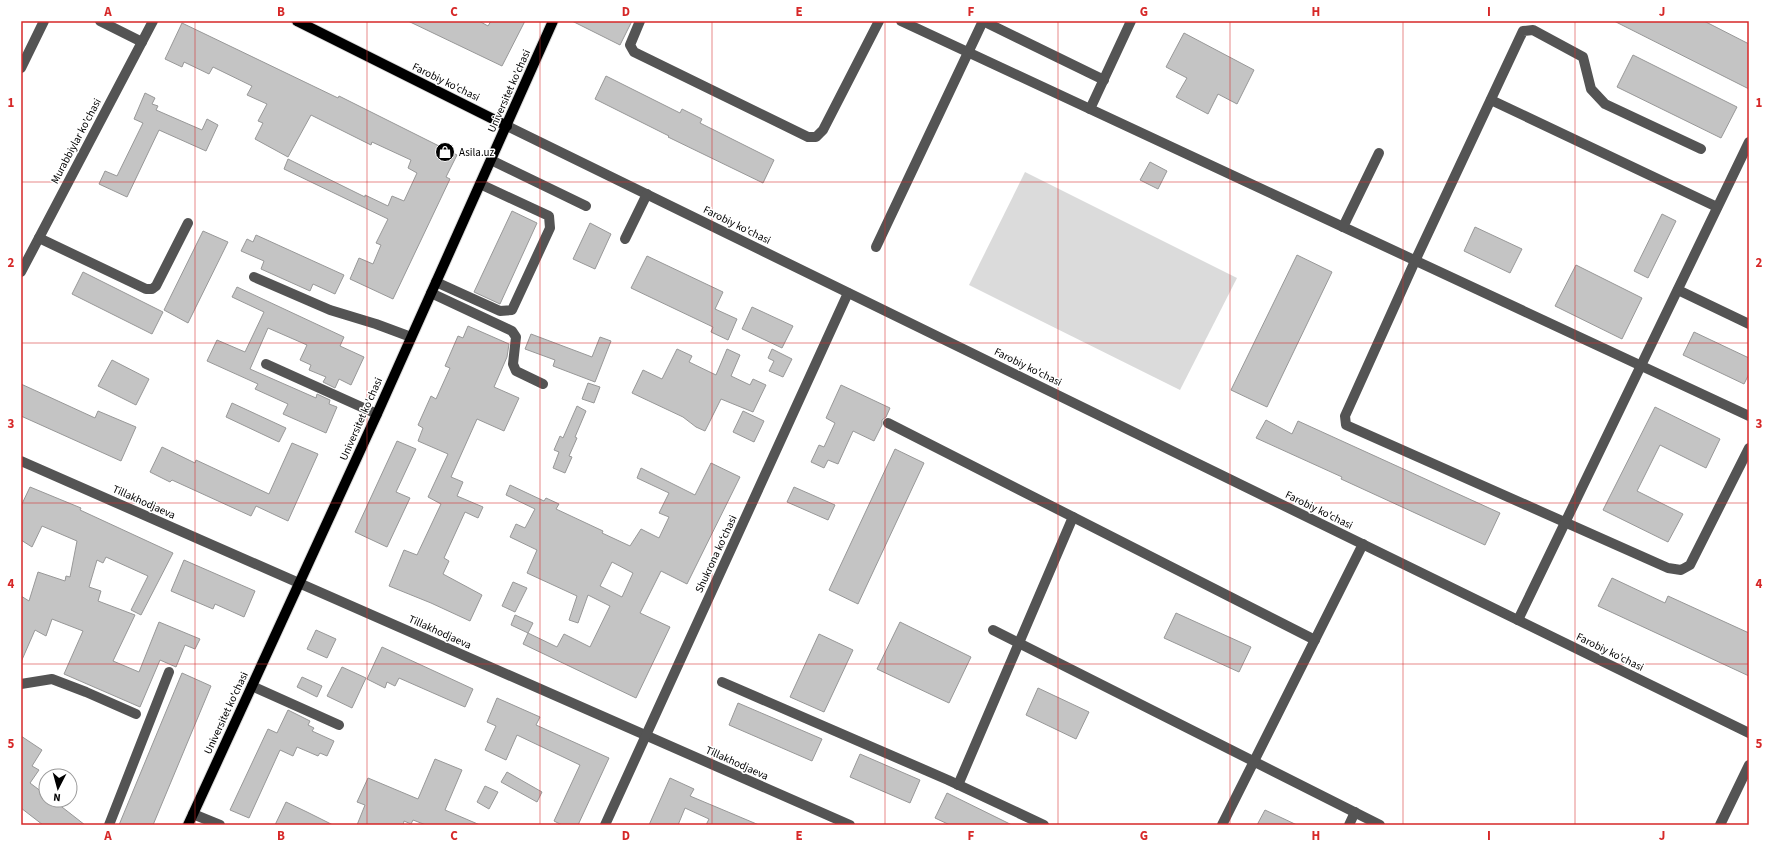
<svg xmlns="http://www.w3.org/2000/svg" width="1770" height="846" font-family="'Source Sans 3',sans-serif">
<rect width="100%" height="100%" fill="#fff"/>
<polygon fill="#dbdbdb" points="1025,172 1237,278 1180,390 969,285"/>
<g fill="#c4c4c4" stroke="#989898" fill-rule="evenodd">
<polygon points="408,21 479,21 488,26 491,21 525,21 502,66"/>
<polygon points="572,21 632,21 620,45"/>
<polygon points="1614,21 1704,21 1749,44 1749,89"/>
<polygon points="182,23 338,98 339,96 457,155 446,177 450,179 393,299 350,279 359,258 373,264 381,245 376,243 388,219 284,169 288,159 365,197 365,195 388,206 392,196 404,201 417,173 408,168 411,160 372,142 371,145 311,115 288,157 255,139 263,123 258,121 267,104 247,95 252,86 213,67 209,74 184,62 182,67 165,59"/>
<polygon points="1184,33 1254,70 1237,104 1218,94 1208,114 1176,97 1187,78 1166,67"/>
<polygon points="1633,55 1737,107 1721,138 1617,87"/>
<polygon points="606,76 680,113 682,109 702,119 700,123 774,160 763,183 668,137 669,136 595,99"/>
<polygon points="145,93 155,98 152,104 158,106 156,110 202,130 207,119 218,125 206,151 159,130 127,197 99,184 105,171 117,176 143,123 134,119"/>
<polygon points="1150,162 1167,171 1158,189 1140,180"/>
<polygon points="512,211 537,223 500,304 474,292"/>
<polygon points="1662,214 1676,221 1648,278 1634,271"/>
<polygon points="590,223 611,234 595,269 573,259"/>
<polygon points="1475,227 1522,249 1510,273 1464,251"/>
<polygon points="203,231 228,242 188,323 164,310"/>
<polygon points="256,235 344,275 335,294 313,284 310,291 261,269 264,261 241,251 247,239 253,242"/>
<polygon points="1297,255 1332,272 1267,407 1231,390"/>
<polygon points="647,256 723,292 715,309 737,319 728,340 711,332 713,327 631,288"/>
<polygon points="1576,265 1642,298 1622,339 1555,306"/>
<polygon points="83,272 163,312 152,334 72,294"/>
<polygon points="237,287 344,337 340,346 364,357 351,385 339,379 335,388 323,382 326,377 309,370 311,365 300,360 307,345 268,328 250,369 316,398 317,394 330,400 329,404 337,407 326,433 283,414 288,404 255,389 258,384 207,361 217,340 245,352 264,312 232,297"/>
<polygon points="752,307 793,326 782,348 742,329"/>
<polygon points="468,326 509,344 507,357 494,387 519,398 504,431 477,419 451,477 463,482 457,496 483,507 478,518 465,512 444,558 449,561 443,574 482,595 470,621 431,603 389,586 404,550 417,555 441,504 428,497 448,454 418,441 423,428 418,425 431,396 436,399 450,368 445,366 458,336 463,338"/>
<polygon points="1694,332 1749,358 1749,374 1744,384 1683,355"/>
<polygon points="531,334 592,357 600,337 611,341 595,382 553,366 555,360 525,349"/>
<polygon points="677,349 692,356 689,362 716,375 727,349 740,355 731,376 750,385 753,379 766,385 753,412 721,399 705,431 696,427 683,417 632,393 643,370 662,379"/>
<polygon points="772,349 792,359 783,377 769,371 774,361 768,358"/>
<polygon points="112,360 149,379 136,405 98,386"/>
<polygon points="588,383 600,387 594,403 582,399"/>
<polygon points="21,384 95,418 98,411 136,427 121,461 21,416"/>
<polygon points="841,385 890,408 886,417 882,420 882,425 874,441 853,431 838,464 828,460 824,468 811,462 819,445 824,447 835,423 826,418"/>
<polygon points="232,403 286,428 279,442 226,417"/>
<polygon points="577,406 586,411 575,437 577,438 569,456 572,457 565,473 553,468 559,452 554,450 560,436 563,438"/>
<polygon points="1655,407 1720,439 1706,468 1660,445 1637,491 1683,514 1668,542 1603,510"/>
<polygon points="743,411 764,421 754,442 733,432"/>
<polygon points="1266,420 1292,434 1298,421 1500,513 1485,545 1341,479 1342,477 1256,438"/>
<polygon points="397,441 416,449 396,492 410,498 387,547 355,532"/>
<polygon points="292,443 318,454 288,521 256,506 251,516 172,480 170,482 150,472 162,447 195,463 196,460 269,494"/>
<polygon points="895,449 924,463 858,604 829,590"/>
<path d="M 711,463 L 740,477 L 687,584 L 661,571 L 640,613 L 670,627 L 636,698 L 523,644 L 528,633 L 557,647 L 564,634 L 590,647 L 610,606 L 588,595 L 578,623 L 569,620 L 577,596 L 527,573 L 537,550 L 510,537 L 516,524 L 525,528 L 535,509 L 506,495 L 510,485 L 544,501 L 546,498 L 559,504 L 556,509 L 603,531 L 602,533 L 630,546 L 641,529 L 659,538 L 669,517 L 659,513 L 669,493 L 637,478 L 641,468 L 695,495 ZM 612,562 L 633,573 L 622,597 L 600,586 Z"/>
<polygon points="30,487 81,508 80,510 173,553 141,615 131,610 148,576 106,557 103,563 97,560 89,587 101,591 98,601 135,615 113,661 139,672 159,622 200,639 195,649 185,645 176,667 160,660 140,707 64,674 83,631 52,619 46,636 35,630 21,662 21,596 29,601 38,572 65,581 66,576 70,577 77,541 42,526 32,547 21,540 21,506"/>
<polygon points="794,487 835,505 828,520 787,502"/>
<polygon points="184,560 255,591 244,617 215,604 213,609 171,591"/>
<polygon points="1612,578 1665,603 1668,596 1749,633 1749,676 1598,606"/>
<polygon points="513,582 527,588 515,612 502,606"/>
<polygon points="1176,613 1251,647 1239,672 1164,638"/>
<polygon points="515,615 533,623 528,633 511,625"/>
<polygon points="900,622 971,657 949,703 877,669"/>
<polygon points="316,630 336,639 327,658 307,649"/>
<polygon points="819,634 853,650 824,712 790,697"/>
<polygon points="382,647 473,689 465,707 399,678 395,686 387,682 385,688 367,679"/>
<polygon points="342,667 366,678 352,708 327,696"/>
<polygon points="182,673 211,686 153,825 119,825"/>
<polygon points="302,677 322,686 317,697 297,687"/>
<polygon points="1038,688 1089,712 1076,739 1026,715"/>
<polygon points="497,698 540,717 536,725 609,758 578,825 562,825 554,821 580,765 517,735 506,760 485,750 496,726 487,722"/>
<polygon points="738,703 822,739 812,761 729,725"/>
<polygon points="288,710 310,721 308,725 314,728 312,731 334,741 327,756 320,753 318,756 297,747 293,756 280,750 249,818 230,810 268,729 277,733"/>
<polygon points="21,736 42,750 32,766 39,770 30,783 46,795 46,800 53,800 85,825 43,825 21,808"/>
<polygon points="860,754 920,780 910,803 850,777"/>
<polygon points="435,759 462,770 445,810 480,825 426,825 413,820 411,824 404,821 403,825 357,825 365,805 357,802 368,778 418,799"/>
<polygon points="507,772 542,792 537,802 501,782"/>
<polygon points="670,778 694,789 690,796 759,825 706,825 709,819 685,808 678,825 649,825"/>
<polygon points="485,786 498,792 489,809 477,802"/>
<polygon points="947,793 1012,825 950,825 935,818"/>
<polygon points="286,802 307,812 333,825 275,825"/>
<polygon points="1265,810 1297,825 1257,825"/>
</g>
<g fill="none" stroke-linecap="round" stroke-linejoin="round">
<defs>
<g id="major">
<polyline points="297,21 507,126"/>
<polyline points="188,825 377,414 553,21"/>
</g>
</defs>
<use href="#major" stroke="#dbdbdb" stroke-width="12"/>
<g stroke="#545454" stroke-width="10">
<polyline points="100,21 142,42"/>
<polyline points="640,21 630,45 634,52 808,137 816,137 823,130 879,21"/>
<polyline points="901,21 1749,416"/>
<polyline points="983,21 1104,80"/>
<polyline points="21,68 44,21"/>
<polyline points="1491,100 1717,207"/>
<polyline points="1090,109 1131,21"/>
<polyline points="507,126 1749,733"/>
<polyline points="1701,149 1605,104 1591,89 1583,57 1533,30 1523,31 1415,261 1345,416 1346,425 1668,568 1681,570 1690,565 1749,448"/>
<polyline points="491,160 586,206"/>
<polyline points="1343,227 1379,153"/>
<polyline points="39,238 146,289 152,289 156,286 188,223"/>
<polyline points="625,239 647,194"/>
<polyline points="876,247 983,21"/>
<polyline points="21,272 153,21"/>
<polyline points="254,277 330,310 376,324 411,337"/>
<polyline points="436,282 500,311 512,310 550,228 549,216 480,184"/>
<polyline points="1678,290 1749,324"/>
<polyline points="431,293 512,331 516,337 513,364 516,371 543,384"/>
<polyline points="266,364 377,414"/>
<polyline points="888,423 1315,640"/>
<polyline points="21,461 850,825"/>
<polyline points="1518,620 1749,142"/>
<polyline points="993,630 1380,825"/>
<polyline points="722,682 948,780 1044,825"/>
<polyline points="21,684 52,679 86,692 136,714"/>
<polyline points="252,686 339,725"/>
<polyline points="958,785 1073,517"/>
<polyline points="193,814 220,825"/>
<polyline points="109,825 169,672"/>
<polyline points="605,825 848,293"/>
<polyline points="1222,825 1363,544"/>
<polyline points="1349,825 1355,812"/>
<polyline points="1720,825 1749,765"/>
</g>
<use href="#major" stroke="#000" stroke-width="10"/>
</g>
<path fill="none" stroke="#d62828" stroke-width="1" stroke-opacity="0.55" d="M 195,21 L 195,825M 367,21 L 367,825M 540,21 L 540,825M 712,21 L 712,825M 885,21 L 885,825M 1058,21 L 1058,825M 1230,21 L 1230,825M 1403,21 L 1403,825M 1575,21 L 1575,825M 21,182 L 1749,182M 21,343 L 1749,343M 21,503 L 1749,503M 21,664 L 1749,664"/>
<defs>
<symbol id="shop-disc" viewBox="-11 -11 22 22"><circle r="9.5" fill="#000" stroke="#fff"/><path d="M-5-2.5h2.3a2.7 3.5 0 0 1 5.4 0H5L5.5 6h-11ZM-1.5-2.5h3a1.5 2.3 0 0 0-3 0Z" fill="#fff"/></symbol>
</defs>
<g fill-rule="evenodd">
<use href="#shop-disc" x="434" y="141" width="22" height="22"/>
</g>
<g text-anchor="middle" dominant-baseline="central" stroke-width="3" stroke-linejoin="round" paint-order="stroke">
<g font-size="11" fill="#000" stroke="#fff">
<text transform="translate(446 82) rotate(26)">Farobiy ko'chasi</text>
<text transform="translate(509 91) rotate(-66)">Universitet ko'chasi</text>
<text transform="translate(76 141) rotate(-62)">Murabbiylar ko'chasi</text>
<text transform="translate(737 225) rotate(26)">Farobiy ko'chasi</text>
<text transform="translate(1028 367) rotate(26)">Farobiy ko'chasi</text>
<text transform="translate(361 419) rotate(-66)">Universitet ko'chasi</text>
<text transform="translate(144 502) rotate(24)">Tillakhodjaeva</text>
<text transform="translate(1319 510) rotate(26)">Farobiy ko'chasi</text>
<text transform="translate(716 554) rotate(-65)">Shukrona koʻchasi</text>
<text transform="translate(440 632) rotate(24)">Tillakhodjaeva</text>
<text transform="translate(1610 652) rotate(26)">Farobiy ko'chasi</text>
<text transform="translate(226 713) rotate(-65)">Universitet ko'chasi</text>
<text transform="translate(737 763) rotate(24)">Tillakhodjaeva</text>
</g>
<g font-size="11" fill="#000" stroke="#fff" text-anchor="start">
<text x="459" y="152">Asila.uz</text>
</g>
</g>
<rect width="1770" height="846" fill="none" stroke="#ffffff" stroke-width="44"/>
<g transform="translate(58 788) rotate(186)"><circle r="19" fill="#ffffff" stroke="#999999"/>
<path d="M0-3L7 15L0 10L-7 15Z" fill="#000000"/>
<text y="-6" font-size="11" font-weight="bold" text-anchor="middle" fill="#000000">N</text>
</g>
<rect x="22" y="22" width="1726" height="802" fill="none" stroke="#d62828" stroke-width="1.5"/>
<g font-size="13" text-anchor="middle" font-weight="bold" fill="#d62828">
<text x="108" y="16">A</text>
<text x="281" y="16">B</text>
<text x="454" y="16">C</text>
<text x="626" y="16">D</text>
<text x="799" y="16">E</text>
<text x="971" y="16">F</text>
<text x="1144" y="16">G</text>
<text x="1316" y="16">H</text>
<text x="1489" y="16">I</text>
<text x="1662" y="16">J</text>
<text x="11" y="107">1</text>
<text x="1759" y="107">1</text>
<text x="11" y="267">2</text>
<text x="1759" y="267">2</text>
<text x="11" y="428">3</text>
<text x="1759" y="428">3</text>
<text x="11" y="588">4</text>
<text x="1759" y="588">4</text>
<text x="11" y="748">5</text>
<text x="1759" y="748">5</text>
<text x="108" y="840">A</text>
<text x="281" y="840">B</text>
<text x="454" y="840">C</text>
<text x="626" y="840">D</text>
<text x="799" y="840">E</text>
<text x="971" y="840">F</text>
<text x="1144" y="840">G</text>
<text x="1316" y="840">H</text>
<text x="1489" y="840">I</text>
<text x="1662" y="840">J</text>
</g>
</svg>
